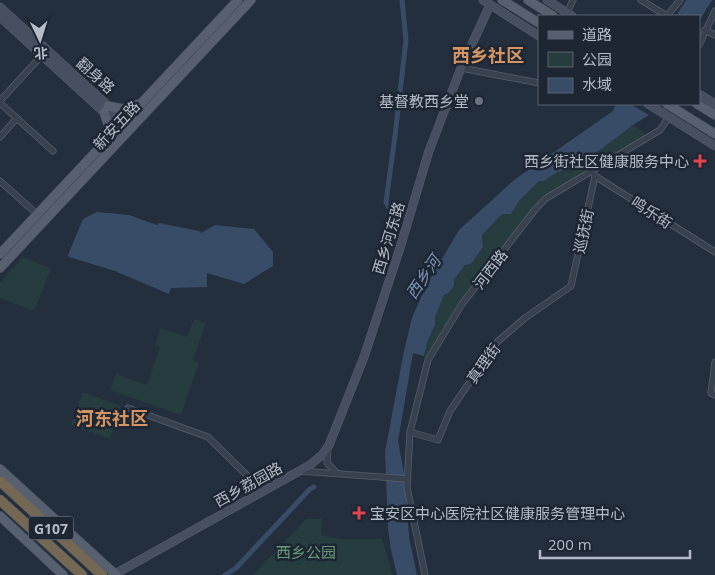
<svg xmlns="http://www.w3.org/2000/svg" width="715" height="575" font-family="'Open Sans','Noto Sans SC',sans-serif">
<rect width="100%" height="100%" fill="#242f3e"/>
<g fill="#263c3f">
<polygon points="633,125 647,135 543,198 427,357 424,356 428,340 435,325 435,317 444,295 465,265 471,264 483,247 482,235 502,214 511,213 519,201 539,181 544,181 551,176 600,150"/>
<polygon points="23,257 51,269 34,311 0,298 0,282"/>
<polygon points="194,319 206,323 193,360 199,363 181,415 110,390 116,374 147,385 160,347 155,345 161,328 187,337"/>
<polygon points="83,392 121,406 110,439 71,425"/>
<polygon points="306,519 322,519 321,535 341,539 382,539 393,575 253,575"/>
</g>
<g fill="#394c67">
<polygon points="686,0 712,0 699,21 699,16 676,16"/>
<polygon points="616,104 630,104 649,115 633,125 600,150 551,176 544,181 539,181 519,201 511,214 502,214 482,235 483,247 471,264 465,265 454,280 454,286 448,293 444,295 435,317 435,325 428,340 424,356 413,353 398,441 404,473 409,537 417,575 397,575 391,550 388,529 385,452 404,351 412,318 426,286 459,230 514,180 613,111"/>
<polygon points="97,212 129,215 157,225 159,223 199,231 201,233 215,225 254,229 273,252 273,266 244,284 207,273 207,287 171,288 169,294 115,271 69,257 68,255 83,219"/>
</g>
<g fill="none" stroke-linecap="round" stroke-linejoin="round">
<g stroke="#394c67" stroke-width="5">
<polyline points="399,226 386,202 395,136 406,40 402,0"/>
<polyline points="225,575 236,568 310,489 314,487"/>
</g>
<defs>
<g id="street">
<polyline points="641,0 667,16"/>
<polyline points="567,13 573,0"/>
<polyline points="667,16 680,0"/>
<polyline points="705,30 715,35"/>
<polyline points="699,45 715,11"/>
<polyline points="461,68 539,83"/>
<polyline points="0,101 44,53"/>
<polyline points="0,103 53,151"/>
<polyline points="0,137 17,118"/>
<polyline points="594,174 595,176 715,252"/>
<polyline points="0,181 38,215"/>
<polyline points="715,362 711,393 715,395"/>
<polyline points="128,408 208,437 263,491"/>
<polyline points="410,432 438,440 450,411 497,342 525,318 571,286 595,176"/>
<polyline points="328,448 327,463 336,472"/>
<polyline points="300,471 408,479"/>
<polyline points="425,575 407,487 410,432 428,360 462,304 534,211 545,199 660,130 669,117"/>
</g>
<g id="secondary">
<polyline points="483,0 539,36"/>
<polyline points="547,0 572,16"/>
<polyline points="0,7 125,121 127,125"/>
<polyline points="0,17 120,127 125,129"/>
<polyline points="699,94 715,104"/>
<polyline points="648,104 715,146"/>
<polyline points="115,574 310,465 322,455 329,445 364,357 400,248 429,151 461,68 490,5"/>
</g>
<g id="primary">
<polyline points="502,0 539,23"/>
<polyline points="528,0 553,16"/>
<polyline points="667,104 715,134"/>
<polyline points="697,104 715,115"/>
<polyline points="108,106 123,109 139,104"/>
<polyline points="104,112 109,128 106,140"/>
<polyline points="0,254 238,0"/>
<polyline points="0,268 251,0"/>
<polyline points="0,469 116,575"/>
<polyline points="0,516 63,575"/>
</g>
<g id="highway">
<polyline points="0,481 102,575"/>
<polyline points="0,500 82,575"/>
</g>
</defs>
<use href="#street" stroke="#565f6c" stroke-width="7"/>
<use href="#secondary" stroke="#565f6c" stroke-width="9"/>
<use href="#primary" stroke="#414a57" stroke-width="10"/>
<use href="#highway" stroke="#434c59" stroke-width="11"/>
<use href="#street" stroke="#38414e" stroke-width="5.5"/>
<use href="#secondary" stroke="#465061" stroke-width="8"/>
<use href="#primary" stroke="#56606e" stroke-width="9"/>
<use href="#highway" stroke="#746855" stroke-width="10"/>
</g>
<circle fill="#6b7280" stroke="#1d2633" stroke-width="2" cx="479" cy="101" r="5"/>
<g fill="#e0444e" stroke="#1d2633" stroke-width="2">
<path d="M697.5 153.5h5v5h5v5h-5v5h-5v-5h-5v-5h5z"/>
<path d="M356.5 505.5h5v5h5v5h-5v5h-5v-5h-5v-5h5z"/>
</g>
<g text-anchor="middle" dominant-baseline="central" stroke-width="5" stroke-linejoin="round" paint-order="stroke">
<rect fill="#1d2633" stroke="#878f9c" stroke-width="1" x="28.5" y="516.5" width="45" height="23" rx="4"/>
<g font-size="14" font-weight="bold" fill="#b4bcc9">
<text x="51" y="528">G107</text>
</g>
<g font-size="15" fill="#b4bcc9" stroke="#1d2633">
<text transform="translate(96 75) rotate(42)">翻身路</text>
<text transform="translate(116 125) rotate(-47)">新安五路</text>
<text transform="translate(652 212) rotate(33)">鸣乐街</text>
<text transform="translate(583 231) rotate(-78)">巡抚街</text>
<text transform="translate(388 238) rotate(-73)">西乡河东路</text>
<text transform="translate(490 269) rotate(-52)">河西路</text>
<text transform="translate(483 363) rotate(-54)">真理街</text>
<text transform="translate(248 484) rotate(-29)">西乡荔园路</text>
</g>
<g font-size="15" fill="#b4bcc9" stroke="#1d2633" text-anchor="end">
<text x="469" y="101">基督教西乡堂</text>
<text x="689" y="161">西乡街社区健康服务中心</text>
<text x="370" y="513" text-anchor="start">宝安区中心医院社区健康服务管理中心</text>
</g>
<g font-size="15" fill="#6b9a76" stroke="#1d2633">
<text x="306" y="552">西乡公园</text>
</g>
<g font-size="16" font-style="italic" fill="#7c92b1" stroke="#1d2633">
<text transform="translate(423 277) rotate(-56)">西乡河</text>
</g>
<g font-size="18" font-weight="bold" fill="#d59563" stroke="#1d2633">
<text x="488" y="55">西乡社区</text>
<text x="112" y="418">河东社区</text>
</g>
</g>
<rect x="538" y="15" width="162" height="90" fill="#1d2633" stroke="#59626f"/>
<rect x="548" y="31" width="25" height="8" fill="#56606e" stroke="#59626f"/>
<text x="582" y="40" font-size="15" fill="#b4bcc9">道路</text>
<rect x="548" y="52" width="25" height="15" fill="#263c3f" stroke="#59626f"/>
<text x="582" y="65" font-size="15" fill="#b4bcc9">公园</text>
<rect x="548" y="78" width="25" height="15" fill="#394c67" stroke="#59626f"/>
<text x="582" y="90" font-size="15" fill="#b4bcc9">水域</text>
<g transform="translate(40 40) rotate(176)" stroke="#1d2633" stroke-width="4" paint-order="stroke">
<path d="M0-4L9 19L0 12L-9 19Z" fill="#b4bcc9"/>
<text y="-8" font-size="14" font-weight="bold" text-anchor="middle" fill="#b4bcc9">北</text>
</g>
<path d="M540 550v8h150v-8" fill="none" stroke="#b4bcc9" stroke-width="2.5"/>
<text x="548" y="550" font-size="15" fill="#b4bcc9" stroke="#1d2633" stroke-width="4" paint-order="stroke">200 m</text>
</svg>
